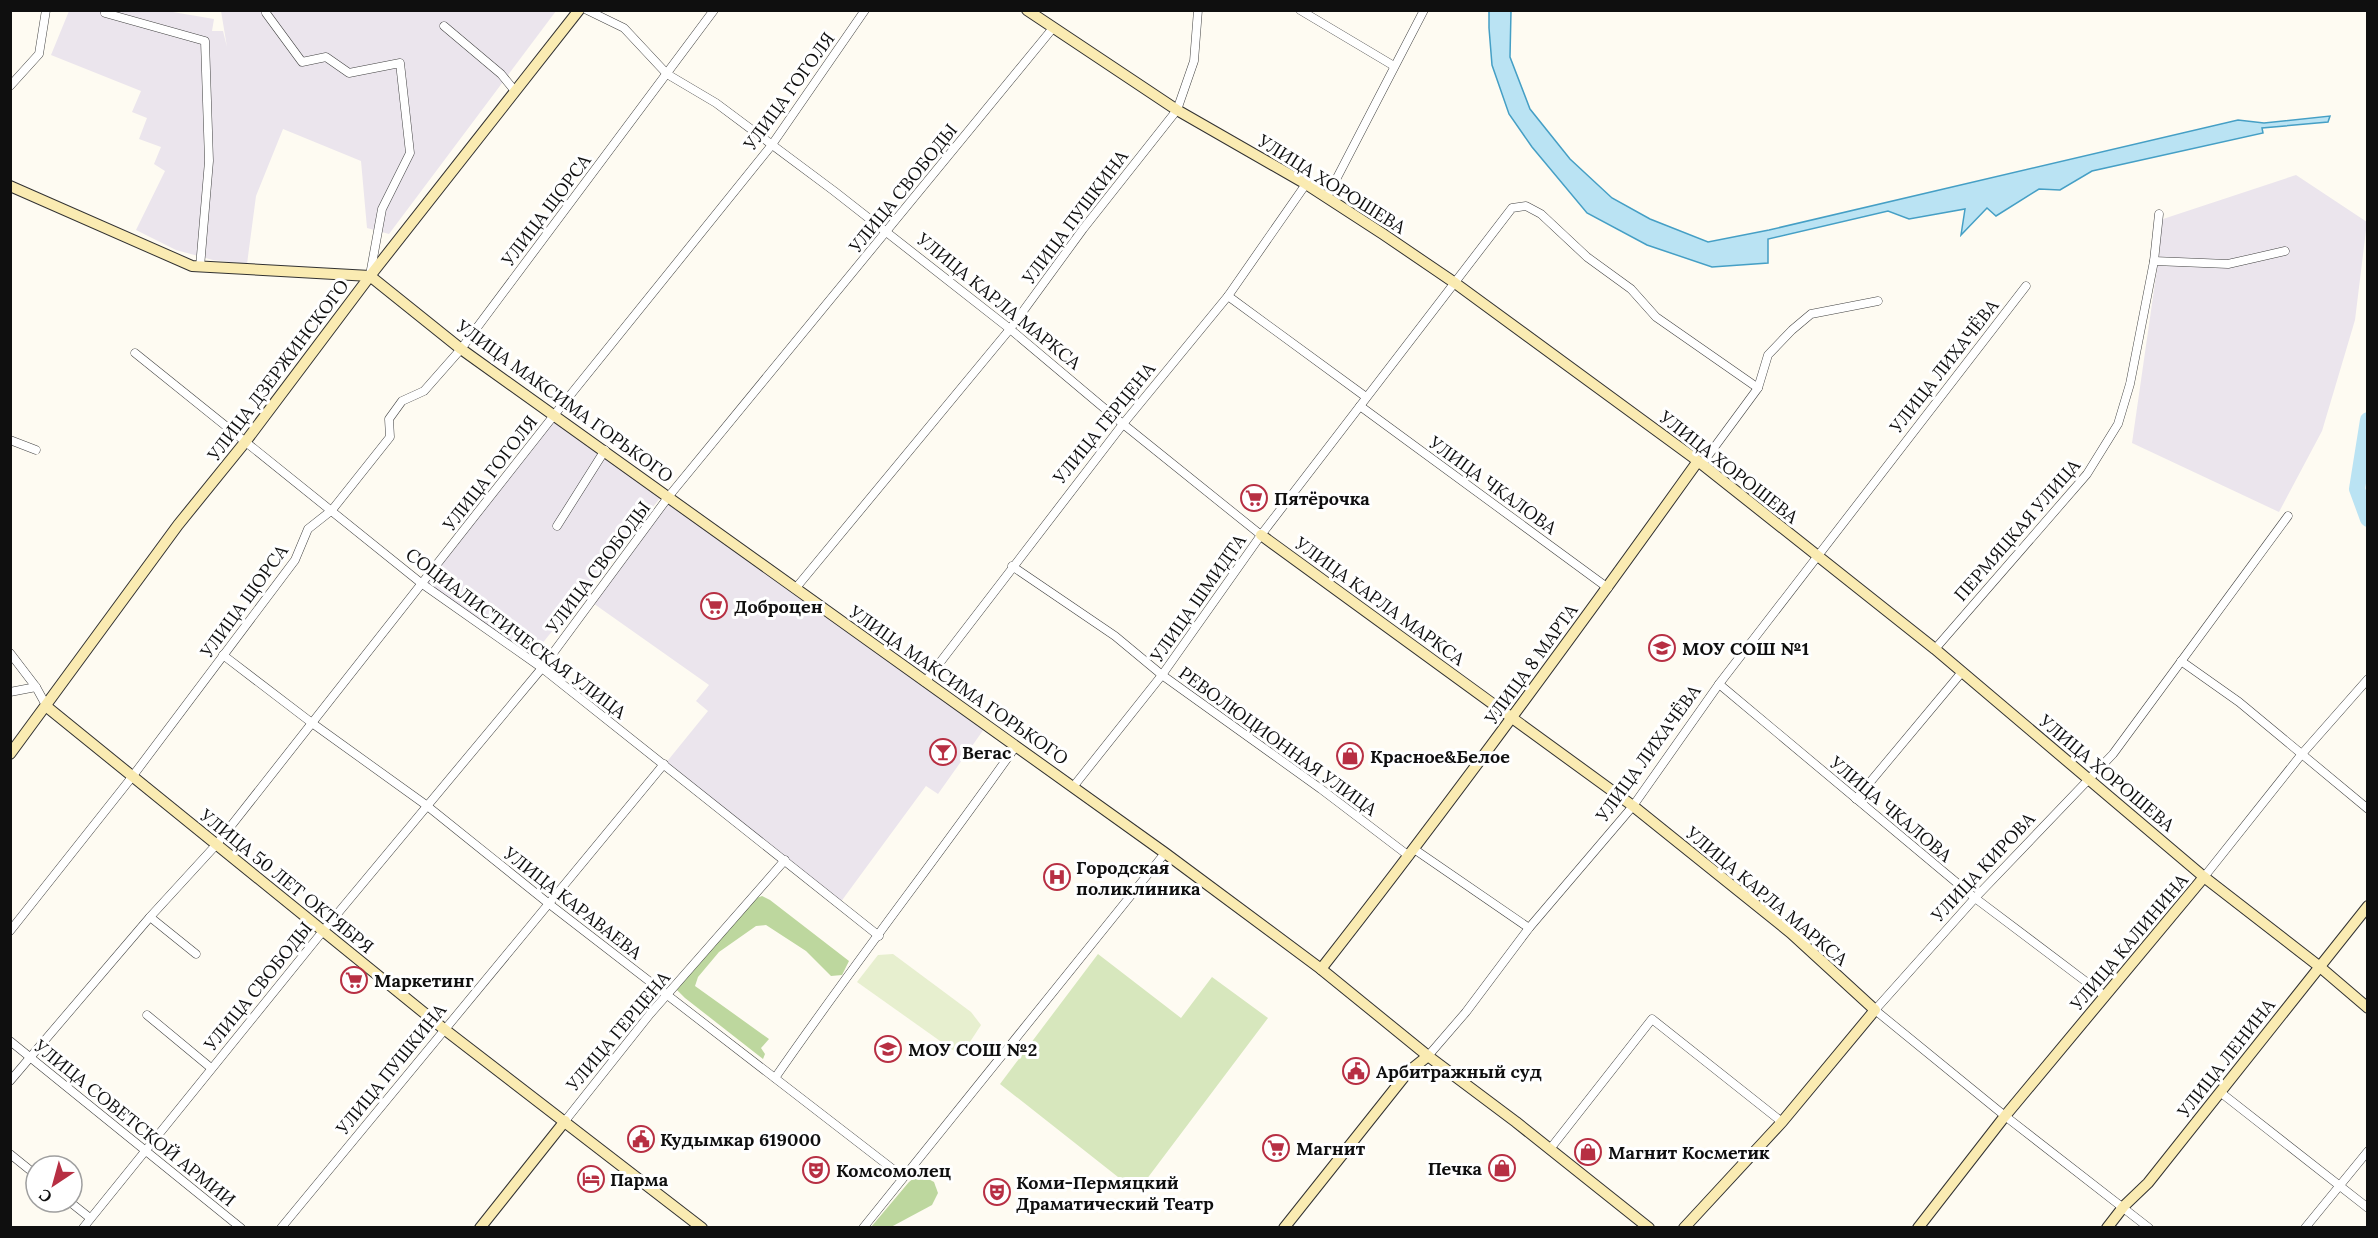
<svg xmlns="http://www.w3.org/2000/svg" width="2378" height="1238" font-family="Lora,serif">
<rect width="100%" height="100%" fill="#fefbf2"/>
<g fill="#ebe5ed">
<polygon points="69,11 167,11 214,19 212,31 223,31 227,47 221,11 556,11 389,234 367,228 361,161 283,129 256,196 247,264 213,260 176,250 136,230 165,171 154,164 161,147 139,139 147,118 132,112 141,91 51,55"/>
<polygon points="2296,175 2367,222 2355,320 2322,431 2279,512 2132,443 2160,248 2160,220"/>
<polygon points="549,414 661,497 528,661 425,583"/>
<polygon points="667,501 984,729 938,794 926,786 840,903 665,764 708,711 696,701 709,685 590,601"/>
</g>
<polygon fill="#d7e7bd" points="1098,954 1181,1018 1212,977 1268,1018 1137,1192 1000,1084"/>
<g fill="#bdd79e">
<polygon points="762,896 770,900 849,961 842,975 831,976 806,951 766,925 756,926 719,952 698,977 695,986 769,1039 761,1048 765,1054 763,1059 685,998 676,989 754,899"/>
<polygon points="919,1174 934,1182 938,1193 932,1205 891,1227 871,1227 909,1182"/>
</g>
<polygon fill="#e7efcf" points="893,954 971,1012 981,1025 966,1048 957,1053 857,982 878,955"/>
<polygon fill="#bae3f3" stroke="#459fc5" stroke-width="1.5" points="1489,11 1511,11 1510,57 1530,109 1570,159 1612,198 1650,219 1708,242 1769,230 2238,120 2264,123 2330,116 2328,122 2262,128 2263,133 2092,171 2060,190 2039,189 1996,216 1987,208 1961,235 1965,209 1909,219 1888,211 1768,239 1768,263 1712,267 1647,245 1587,213 1532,147 1509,114 1492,65 1489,28"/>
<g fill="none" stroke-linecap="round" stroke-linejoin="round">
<polyline stroke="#bae3f3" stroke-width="16" points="2368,420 2357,489 2368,519"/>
<defs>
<g id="street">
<polyline points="587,10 624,28 667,74 716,103 834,191 1010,329 1123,424 1261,535"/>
<polyline points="1300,10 1394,66"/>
<polyline points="105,13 205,41 209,161 200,267"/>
<polyline points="266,13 302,62 326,57 349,73 400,63 410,153 382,209 370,275"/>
<polyline points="444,26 501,74 515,91"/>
<polyline points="10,86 39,54 46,10"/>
<polyline points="1327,197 1424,10"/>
<polyline points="2154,261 2228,264 2285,251"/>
<polyline points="1228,296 1366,397"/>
<polyline points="135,353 421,583 542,668 879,936"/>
<polyline points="1360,406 1608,588"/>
<polyline points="10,440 36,450"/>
<polyline points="1702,464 1758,388 1768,355 1792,330 1811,314 1878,301"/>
<polyline points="557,526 605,450"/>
<polyline points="1012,566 1115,636 1162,675 1321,789 1409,856"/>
<polyline points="795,589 1010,329 1083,229 1177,110 1194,61 1198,10"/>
<polyline points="1935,649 2087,474 2118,424 2130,384 2154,261 2159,214"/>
<polyline points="10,653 36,687 47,707"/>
<polyline points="223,655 312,723 426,805 548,903 903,1177"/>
<polyline points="2181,661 2239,702 2368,809"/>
<polyline points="925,682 1123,424 1228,296 1306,184"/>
<polyline points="1719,684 1975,898 2105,996"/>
<polyline points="10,692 36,687"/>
<polyline points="1073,787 1162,675 1261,535 1512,208 1526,206 1541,214 1587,257 1631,289 1656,317 1758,388"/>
<polyline points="1856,799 1962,672"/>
<polyline points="1414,849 1529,928"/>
<polyline points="2204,877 2301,755 2368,679"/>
<polyline points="150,917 196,954"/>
<polyline points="10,931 132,777 295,560 308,529 332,510 390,437 389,419 402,401 424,391 461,349 714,10"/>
<polyline points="147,1015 211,1068"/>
<polyline points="10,1041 241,1228"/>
<polyline points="1428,1056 1466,1012 1529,928 1633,806 1719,684 2026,286"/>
<path d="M 775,1078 C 853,965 937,858 1016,746"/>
<polyline points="10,1081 150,917 216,845 555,414 771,146 865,10"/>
<polyline points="2220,1092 2368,1208"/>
<polyline points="565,1121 650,1014 785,860"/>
<polyline points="1550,1149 1652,1019 1782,1122"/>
<polyline points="10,1154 36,1175"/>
<polyline points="70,1202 90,1218"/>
<polyline points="83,1228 323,931 542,668 669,496 1053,28"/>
<polyline points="281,1228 664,764"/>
<polyline points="863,1228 1165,853"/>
<polyline points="2149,1228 2005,1116 1875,1010 1975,898 2113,754 2288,516"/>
<polyline points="2305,1228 2368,1151"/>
</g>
<g id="secondary">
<polyline points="1027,10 1177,110 1306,184 1383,234 1455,283 1698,461 1935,649 2204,877 2320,967 2368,1008"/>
<polyline points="10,186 192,266 370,276 461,349 1165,853 1321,969 1428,1056 1516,1122 1649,1228"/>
<polyline points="1261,535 1633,806 1791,933 1875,1010 1782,1122 1684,1228"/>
<polyline points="47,707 444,1029 702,1228"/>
<polyline points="10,754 178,525 246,441 370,276 579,10"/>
<path d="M 1321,969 C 1451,803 1575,633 1698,461"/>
<polyline points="480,1228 565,1121"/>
<polyline points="1284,1228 1408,1072 1428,1056"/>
<polyline points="1918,1228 2005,1116 2204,877"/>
<polyline points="2107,1228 2124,1206 2148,1183 2368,906"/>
</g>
</defs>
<use href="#street" stroke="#424242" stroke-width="9"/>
<use href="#secondary" stroke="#313131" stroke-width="12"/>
<use href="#street" stroke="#fff" stroke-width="8"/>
<use href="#secondary" stroke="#faebb2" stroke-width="10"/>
</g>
<defs>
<symbol id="supermarket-ring" viewBox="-11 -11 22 22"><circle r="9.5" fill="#fff" stroke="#b72f43" stroke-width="1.5"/><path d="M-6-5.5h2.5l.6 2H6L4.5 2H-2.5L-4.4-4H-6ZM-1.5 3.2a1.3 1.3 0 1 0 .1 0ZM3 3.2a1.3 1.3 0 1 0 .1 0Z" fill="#b72f43"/></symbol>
<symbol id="school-ring" viewBox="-11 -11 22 22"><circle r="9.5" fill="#fff" stroke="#b72f43" stroke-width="1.5"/><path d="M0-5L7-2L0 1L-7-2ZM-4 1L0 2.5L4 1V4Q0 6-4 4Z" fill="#b72f43"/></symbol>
<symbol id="bar-ring" viewBox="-11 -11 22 22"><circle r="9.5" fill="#fff" stroke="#b72f43" stroke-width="1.5"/><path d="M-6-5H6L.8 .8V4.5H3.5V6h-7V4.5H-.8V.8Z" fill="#b72f43"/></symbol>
<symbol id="shop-ring" viewBox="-11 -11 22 22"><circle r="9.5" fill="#fff" stroke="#b72f43" stroke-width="1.5"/><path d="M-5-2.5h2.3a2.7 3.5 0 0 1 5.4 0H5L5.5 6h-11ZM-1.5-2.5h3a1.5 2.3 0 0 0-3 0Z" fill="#b72f43"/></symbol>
<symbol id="hospital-ring" viewBox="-11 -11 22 22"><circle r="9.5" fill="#fff" stroke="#b72f43" stroke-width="1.5"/><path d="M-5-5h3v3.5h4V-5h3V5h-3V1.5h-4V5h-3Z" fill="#b72f43"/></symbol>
<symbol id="civic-ring" viewBox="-11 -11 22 22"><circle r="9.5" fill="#fff" stroke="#b72f43" stroke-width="1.5"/><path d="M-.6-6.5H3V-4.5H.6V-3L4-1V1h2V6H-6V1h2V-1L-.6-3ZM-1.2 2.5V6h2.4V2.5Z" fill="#b72f43"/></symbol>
<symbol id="theatre-ring" viewBox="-11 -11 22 22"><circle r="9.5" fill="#fff" stroke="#b72f43" stroke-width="1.5"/><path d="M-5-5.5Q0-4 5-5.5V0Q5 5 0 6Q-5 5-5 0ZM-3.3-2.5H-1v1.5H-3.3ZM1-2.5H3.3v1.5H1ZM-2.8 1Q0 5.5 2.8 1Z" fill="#b72f43"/></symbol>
<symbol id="hotel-ring" viewBox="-11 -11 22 22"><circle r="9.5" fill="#fff" stroke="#b72f43" stroke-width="1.5"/><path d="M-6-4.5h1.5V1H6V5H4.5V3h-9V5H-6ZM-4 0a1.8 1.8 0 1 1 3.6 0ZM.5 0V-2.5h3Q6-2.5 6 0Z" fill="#b72f43"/></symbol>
</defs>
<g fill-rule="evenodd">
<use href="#supermarket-ring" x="1239" y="483" width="30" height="30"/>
<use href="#supermarket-ring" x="699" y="591" width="30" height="30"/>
<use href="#school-ring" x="1647" y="633" width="30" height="30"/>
<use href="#bar-ring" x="928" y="737" width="30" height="30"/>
<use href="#shop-ring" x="1335" y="741" width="30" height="30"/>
<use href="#hospital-ring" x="1042" y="862" width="30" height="30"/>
<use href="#supermarket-ring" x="339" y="965" width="30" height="30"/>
<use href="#school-ring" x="873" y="1034" width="30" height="30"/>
<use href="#civic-ring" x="1341" y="1056" width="30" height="30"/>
<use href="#civic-ring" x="626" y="1124" width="30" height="30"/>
<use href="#supermarket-ring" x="1261" y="1133" width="30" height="30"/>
<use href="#shop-ring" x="1573" y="1137" width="30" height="30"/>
<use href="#shop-ring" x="1487" y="1153" width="30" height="30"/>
<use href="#theatre-ring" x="801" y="1155" width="30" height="30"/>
<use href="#hotel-ring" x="576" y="1164" width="30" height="30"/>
<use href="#theatre-ring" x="982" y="1177" width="30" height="30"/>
</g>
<g text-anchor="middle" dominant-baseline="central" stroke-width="6" stroke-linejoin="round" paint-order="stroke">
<g font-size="18" fill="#0f0f0f" stroke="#fff">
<text transform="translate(789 91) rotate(-54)">УЛИЦА ГОГОЛЯ</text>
<text transform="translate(1332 184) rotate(32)">УЛИЦА ХОРОШЕВА</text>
<text transform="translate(903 188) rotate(-51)">УЛИЦА СВОБОДЫ</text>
<text transform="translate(546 210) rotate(-53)">УЛИЦА ЩОРСА</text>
<text transform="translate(1075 217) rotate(-53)">УЛИЦА ПУШКИНА</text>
<text transform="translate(999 301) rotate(39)">УЛИЦА КАРЛА МАРКСА</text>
<text transform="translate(1944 366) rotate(-52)">УЛИЦА ЛИХАЧЁВА</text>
<text transform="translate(278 370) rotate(-53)">УЛИЦА ДЗЕРЖИНСКОГО</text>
<text transform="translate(565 401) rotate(36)">УЛИЦА МАКСИМА ГОРЬКОГО</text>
<text transform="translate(1104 423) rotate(-51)">УЛИЦА ГЕРЦЕНА</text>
<text transform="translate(1729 467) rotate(38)">УЛИЦА ХОРОШЕВА</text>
<text transform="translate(490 473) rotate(-52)">УЛИЦА ГОГОЛЯ</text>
<text transform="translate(1493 485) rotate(36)">УЛИЦА ЧКАЛОВА</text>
<text transform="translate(2017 530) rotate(-49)">ПЕРМЯЦКАЯ УЛИЦА</text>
<text transform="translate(598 567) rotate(-53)">УЛИЦА СВОБОДЫ</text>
<text transform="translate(1198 598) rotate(-55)">УЛИЦА ШМИДТА</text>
<text transform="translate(244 601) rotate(-54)">УЛИЦА ЩОРСА</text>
<text transform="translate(1380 601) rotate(36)">УЛИЦА КАРЛА МАРКСА</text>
<text transform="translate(516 633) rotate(37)">СОЦИАЛИСТИЧЕСКАЯ УЛИЦА</text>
<text transform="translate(1531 664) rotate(-54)">УЛИЦА 8 МАРТА</text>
<text transform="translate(959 685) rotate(35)">УЛИЦА МАКСИМА ГОРЬКОГО</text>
<text transform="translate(1278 741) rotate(36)">РЕВОЛЮЦИОННАЯ УЛИЦА</text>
<text transform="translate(1648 753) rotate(-54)">УЛИЦА ЛИХАЧЁВА</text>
<text transform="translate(2107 773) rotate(40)">УЛИЦА ХОРОШЕВА</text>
<text transform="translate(1891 809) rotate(40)">УЛИЦА ЧКАЛОВА</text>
<text transform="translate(1983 867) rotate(-47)">УЛИЦА КИРОВА</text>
<text transform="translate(287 881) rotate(39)">УЛИЦА 50 ЛЕТ ОКТЯБРЯ</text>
<text transform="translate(1767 896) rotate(40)">УЛИЦА КАРЛА МАРКСА</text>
<text transform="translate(573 903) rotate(38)">УЛИЦА КАРАВАЕВА</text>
<text transform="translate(2129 942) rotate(-50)">УЛИЦА КАЛИНИНА</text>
<text transform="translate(258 986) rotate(-51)">УЛИЦА СВОБОДЫ</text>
<text transform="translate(618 1031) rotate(-50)">УЛИЦА ГЕРЦЕНА</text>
<text transform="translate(2226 1058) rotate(-52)">УЛИЦА ЛЕНИНА</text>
<text transform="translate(391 1069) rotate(-51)">УЛИЦА ПУШКИНА</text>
<text transform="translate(135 1123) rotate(39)">УЛИЦА СОВЕТСКОЙ АРМИИ</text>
</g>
<g font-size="18" font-weight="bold" fill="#0f0f0f" stroke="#fff" text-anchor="start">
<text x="1274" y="498">Пятёрочка</text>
<text x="734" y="606">Доброцен</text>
<text x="1682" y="648">МОУ СОШ №1</text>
<text x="962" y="752">Вегас</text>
<text x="1370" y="756">Красное&amp;Белое</text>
<text x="1076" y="867">Городская<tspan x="1076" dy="21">поликлиника</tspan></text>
<text x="374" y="980">Маркетинг</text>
<text x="908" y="1049">МОУ СОШ №2</text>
<text x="1376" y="1071">Арбитражный суд</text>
<text x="660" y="1139">Кудымкар 619000</text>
<text x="1296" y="1148">Магнит</text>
<text x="1608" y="1152">Магнит Косметик</text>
<text x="1482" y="1168" text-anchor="end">Печка</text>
<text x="836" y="1170">Комсомолец</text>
<text x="610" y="1179">Парма</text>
<text x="1016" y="1182">Коми-Пермяцкий<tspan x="1016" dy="21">Драматический Театр</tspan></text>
</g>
</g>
<rect width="2378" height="1238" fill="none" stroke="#0f0f0f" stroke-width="24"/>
<g transform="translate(54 1184) rotate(216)"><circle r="28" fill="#ffffff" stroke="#9f9f9f" stroke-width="1.5"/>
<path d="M0-4.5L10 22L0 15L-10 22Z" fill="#b72f43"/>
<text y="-9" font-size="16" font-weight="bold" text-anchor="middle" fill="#0f0f0f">С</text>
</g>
</svg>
